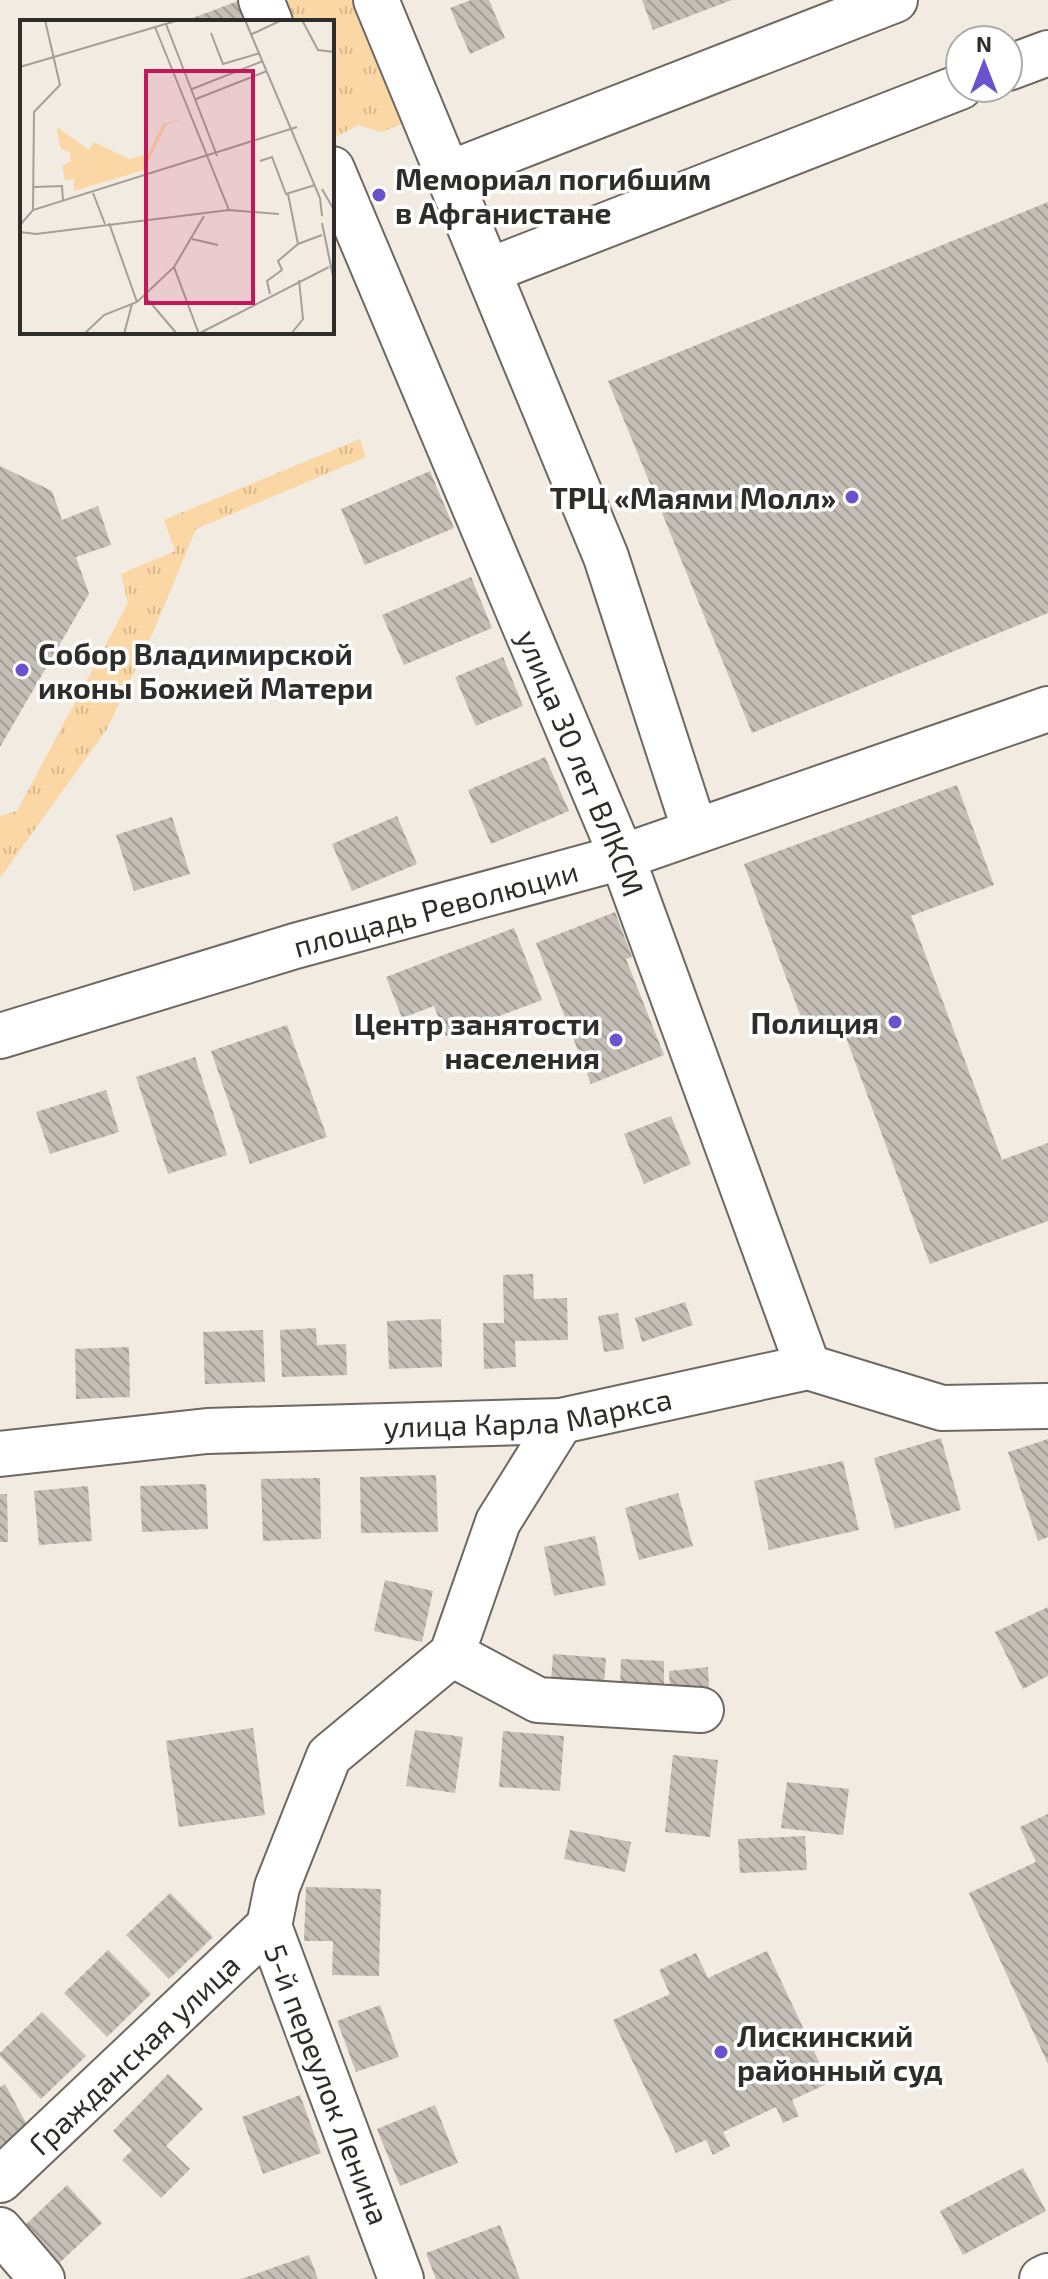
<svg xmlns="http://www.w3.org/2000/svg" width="1048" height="2279" font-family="'Exo 2',sans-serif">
<defs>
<pattern id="park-tufts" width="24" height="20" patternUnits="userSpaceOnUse" patternTransform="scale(2)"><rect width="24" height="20" fill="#fad7a4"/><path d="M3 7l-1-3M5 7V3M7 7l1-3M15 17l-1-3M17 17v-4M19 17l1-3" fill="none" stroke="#d7b98d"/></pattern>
<pattern id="building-back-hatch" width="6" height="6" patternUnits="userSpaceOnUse" patternTransform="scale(2)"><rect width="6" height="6" fill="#c4beb6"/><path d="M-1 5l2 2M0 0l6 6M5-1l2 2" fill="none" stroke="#a09b94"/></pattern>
</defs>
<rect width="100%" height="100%" fill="#f2ebe2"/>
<g fill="url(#park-tufts)">
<polygon points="276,0 361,0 411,120 382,132 358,125 334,138 332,132 332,22 286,22"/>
<polygon points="360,439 366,457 196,529 155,628 107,729 0,878 0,816 17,811 128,603 121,574 175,551 164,520"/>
</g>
<g fill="url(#building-back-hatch)">
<polygon points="471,0 489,0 505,38 470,54 450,8"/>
<polygon points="642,0 732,0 653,30"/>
<polygon points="238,1 246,22 191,22 190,19"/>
<polygon points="1048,202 1048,613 752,733 608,381"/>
<polygon points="0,466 52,491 62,520 98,506 111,545 76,557 89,594 0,747"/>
<polygon points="430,471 454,528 365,565 341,509"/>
<polygon points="471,577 492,628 404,665 382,615"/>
<polygon points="503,657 523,706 476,726 455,677"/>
<polygon points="545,757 569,811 491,844 468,790"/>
<polygon points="957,785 994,885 911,916 1002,1160 1048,1143 1048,1221 930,1264 838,1016 805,1028 744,864"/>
<polygon points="397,816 417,864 352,891 332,844"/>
<polygon points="172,817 190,874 134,891 116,835"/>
<polygon points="615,912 632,957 626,959 664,1055 591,1084 536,943"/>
<polygon points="514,928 542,1000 446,1036 434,1006 402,1018 386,977"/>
<polygon points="287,1025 327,1137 250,1164 211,1051"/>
<polygon points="195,1057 227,1155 168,1174 136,1077"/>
<polygon points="106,1090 119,1132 50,1154 36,1112"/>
<polygon points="671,1116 691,1164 644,1184 624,1134"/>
<polygon points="533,1274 534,1299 567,1298 568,1340 515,1341 516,1367 484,1369 483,1323 504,1323 503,1275"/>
<polygon points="685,1302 693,1325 642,1342 635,1318"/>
<polygon points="618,1313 624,1349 604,1352 598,1316"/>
<polygon points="441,1319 442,1367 389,1369 387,1321"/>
<polygon points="316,1328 317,1345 346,1344 347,1375 282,1377 280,1330"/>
<polygon points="263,1330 265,1382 205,1384 203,1332"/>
<polygon points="129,1347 130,1397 76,1399 75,1349"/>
<polygon points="941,1438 961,1510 895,1529 874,1458"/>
<polygon points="1048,1439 1048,1537 1038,1541 1008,1452"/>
<polygon points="843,1461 859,1530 769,1550 754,1481"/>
<polygon points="436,1475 438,1532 361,1533 360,1477"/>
<polygon points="320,1478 321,1539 263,1541 261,1479"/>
<polygon points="206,1484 208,1529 142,1532 140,1486"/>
<polygon points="88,1486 92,1541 39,1545 34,1491"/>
<polygon points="678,1493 693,1546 639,1560 625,1508"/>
<polygon points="0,1494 7,1494 8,1542 0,1542"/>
<polygon points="595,1536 606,1585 554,1596 544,1547"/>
<polygon points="385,1580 433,1591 422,1642 374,1631"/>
<polygon points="1048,1607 1048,1676 1023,1689 995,1632"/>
<polygon points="553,1654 606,1658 604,1685 551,1682"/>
<polygon points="621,1659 664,1661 664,1688 620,1687"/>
<polygon points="708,1667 709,1688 670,1691 669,1671"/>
<polygon points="253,1728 265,1815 179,1827 166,1741"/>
<polygon points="415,1730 463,1737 455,1793 406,1786"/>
<polygon points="503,1731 564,1736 560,1791 499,1787"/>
<polygon points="673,1755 718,1760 710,1837 665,1832"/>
<polygon points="787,1782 849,1789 843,1835 781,1828"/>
<polygon points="1048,1814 1048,2064 969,1893 1036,1862 1020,1827"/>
<polygon points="570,1830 631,1842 625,1872 564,1859"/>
<polygon points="805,1836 807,1870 740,1873 738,1839"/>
<polygon points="306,1887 381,1889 379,1976 332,1975 333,1941 304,1941"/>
<polygon points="170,1893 213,1937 169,1979 126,1935"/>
<polygon points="108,1950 151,1994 107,2037 64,1993"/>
<polygon points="767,1951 829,2083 792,2100 799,2116 783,2123 776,2107 723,2132 730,2146 713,2155 706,2140 676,2153 613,2020 670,1994 659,1970 696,1953 708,1978"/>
<polygon points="380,2005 399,2057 356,2072 337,2021"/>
<polygon points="42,2012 86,2056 41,2099 0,2056 0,2053"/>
<polygon points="168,2074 203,2109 166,2146 190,2169 161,2198 122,2160 132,2150 113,2131"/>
<polygon points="5,2084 34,2138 0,2156 0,2087"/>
<polygon points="300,2095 321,2153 263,2174 242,2117"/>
<polygon points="435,2105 458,2163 400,2186 377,2129"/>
<polygon points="1023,2168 1046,2211 963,2255 940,2211"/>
<polygon points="67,2185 102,2223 55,2267 20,2230"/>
<polygon points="500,2225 520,2279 436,2279 426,2253"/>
<polygon points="309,2255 318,2279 241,2279"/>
</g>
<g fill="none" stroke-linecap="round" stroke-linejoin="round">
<defs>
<g id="minor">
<polyline points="261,0 270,22"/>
<polyline points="376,0 606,557 695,831"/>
<polyline points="1008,68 1048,53"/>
<path id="s1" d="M 332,169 L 622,857 L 808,1367"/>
<polyline points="448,174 895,0"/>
<polyline points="488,271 960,87"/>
<path id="s2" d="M 0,1036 L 295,946 L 622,857 L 1048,709"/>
<path id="s3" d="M 0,1454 L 207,1431 L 561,1421 L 808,1367 L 942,1408 L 1048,1406"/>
<polyline points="452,1654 538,1700 701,1710"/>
<path id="s4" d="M 0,2180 L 269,1926"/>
<polyline points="0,2230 42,2279"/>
<polyline points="401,2279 269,1926 277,1887 329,1756 452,1654 498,1522 561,1421"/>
<polyline points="1042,2279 1048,2276"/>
</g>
</defs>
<use href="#minor" stroke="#6e6860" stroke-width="48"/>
<use href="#minor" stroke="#fff" stroke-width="44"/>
</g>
<g fill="#6a52cc" stroke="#fff" stroke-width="3">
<circle cx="379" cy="195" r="8"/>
<circle cx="852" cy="497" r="8"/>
<circle cx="22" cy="670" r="8"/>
<circle cx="895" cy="1022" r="8"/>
<circle cx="616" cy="1040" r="8"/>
<circle cx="721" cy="2052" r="8"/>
</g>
<g text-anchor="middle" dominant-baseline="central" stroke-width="7" stroke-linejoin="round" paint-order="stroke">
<g font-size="30" font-weight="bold" fill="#2f2d2a" stroke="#fff" text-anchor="start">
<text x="395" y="178">Мемориал погибшим<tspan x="395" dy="34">в Афганистане</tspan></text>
<text x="836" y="497" text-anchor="end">ТРЦ «Маями Молл»</text>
<text x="38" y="653">Собор Владимирской<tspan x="38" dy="34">иконы Божией Матери</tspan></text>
<text x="879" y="1022" text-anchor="end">Полиция</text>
<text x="600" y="1023" text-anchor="end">Центр занятости<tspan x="600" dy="34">населения</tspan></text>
<text x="737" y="2035">Лискинский<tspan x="737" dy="34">районный суд</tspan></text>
</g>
<g font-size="30" fill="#2f2d2a" stroke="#fff">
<text stroke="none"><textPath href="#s1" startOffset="644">улица 30 лет ВЛКСМ</textPath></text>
<text stroke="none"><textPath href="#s2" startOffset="454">площадь Революции</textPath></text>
<text stroke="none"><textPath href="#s3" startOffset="530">улица Карла Маркса</textPath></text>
<text stroke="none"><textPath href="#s4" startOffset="184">Гражданская улица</textPath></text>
<text transform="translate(328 2084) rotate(69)">5-й переулок Ленина</text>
</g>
</g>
<g transform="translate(20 20)">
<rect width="314" height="314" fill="#f2ebe2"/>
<path d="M 164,98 L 146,105 L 124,150 L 54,171 L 54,159 L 45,160 L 42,146 L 51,141 L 50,133 L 40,127 L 37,107 L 69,130 L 74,122 L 109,139 L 128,134 L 143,104 Z" fill="#fad7a4"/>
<path fill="none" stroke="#a49f98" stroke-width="2" d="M 225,0 L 300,178 L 302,196M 282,0 L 298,30 L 314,32M 146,4 L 197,136M 135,7 L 209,190M 191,13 L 203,44 L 240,33M 232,14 L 262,0M 0,47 L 159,0M 172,69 L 243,41M 176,79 L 247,51M 240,141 L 252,137 L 266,174 L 295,165M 14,167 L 42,166 L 43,181M 302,169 L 314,190M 73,173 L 85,204M 268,174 L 278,224M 13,190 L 14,92 L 40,65 L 25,0M 89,203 L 117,282M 302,203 L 314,261M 0,205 L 13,190 L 277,107M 0,212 L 16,214 L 209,190 L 259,194M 172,219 L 198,225M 250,274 L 247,261 L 262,250 L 258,241 L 278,224 L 302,215M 124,275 L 157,314M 64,314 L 84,295 L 117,282 L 154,247M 104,314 L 112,284M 178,314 L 309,247M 179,314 L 154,247 L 184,196M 271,314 L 283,299 L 279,260"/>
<path fill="#c2185b" fill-opacity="0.15" stroke="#c2185b" stroke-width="4" d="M 126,51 L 233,51 L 233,283 L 126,283 Z"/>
<rect width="314" height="314" fill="none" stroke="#2f2d2a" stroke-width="4"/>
</g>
<g transform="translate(984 64)"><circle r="38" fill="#ffffff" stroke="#acabaa" stroke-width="2"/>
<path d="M0-6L14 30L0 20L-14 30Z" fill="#6a52cc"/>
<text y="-12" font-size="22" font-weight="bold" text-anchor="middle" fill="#2f2d2a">N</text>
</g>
</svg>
